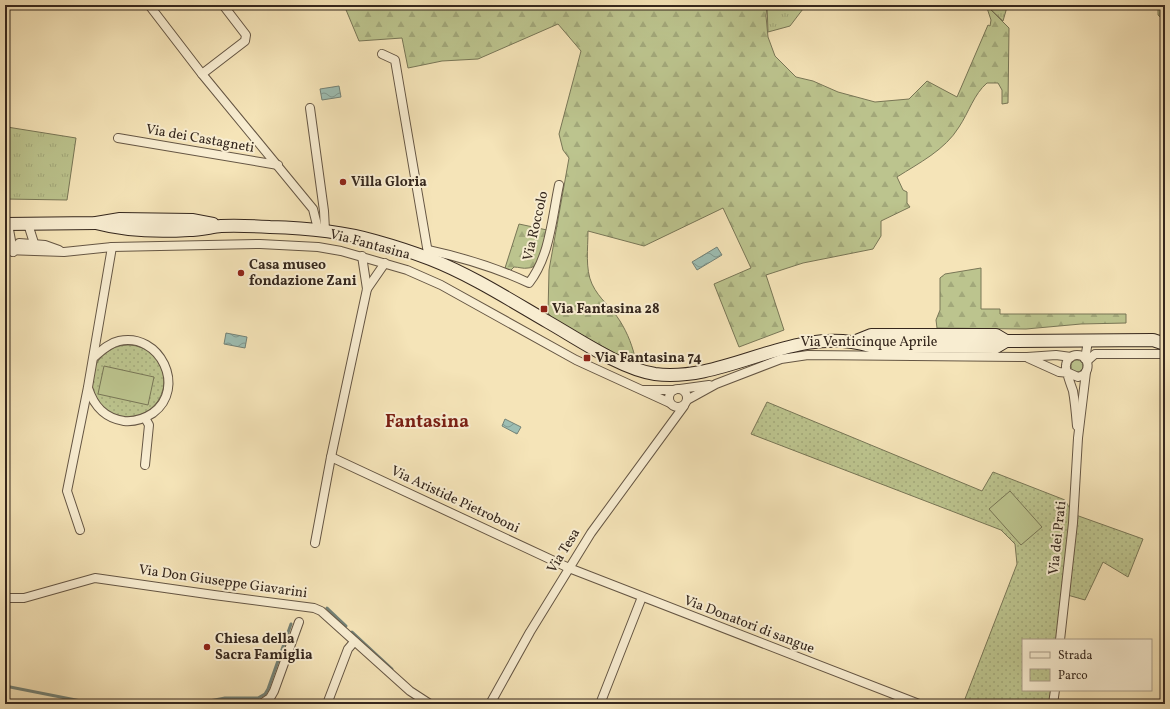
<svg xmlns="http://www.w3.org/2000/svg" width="1170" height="709" font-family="Vollkorn,serif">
<defs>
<pattern id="grass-tufts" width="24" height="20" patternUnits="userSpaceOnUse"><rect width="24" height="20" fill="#bcc48e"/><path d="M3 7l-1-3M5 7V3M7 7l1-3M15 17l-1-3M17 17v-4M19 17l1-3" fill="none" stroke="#a2a87a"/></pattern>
<pattern id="forest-firs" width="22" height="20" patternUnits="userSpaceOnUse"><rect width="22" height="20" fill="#bcc48e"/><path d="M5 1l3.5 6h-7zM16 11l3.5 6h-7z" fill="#a2a87a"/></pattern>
<pattern id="park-dots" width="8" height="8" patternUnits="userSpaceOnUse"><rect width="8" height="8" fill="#bcc48e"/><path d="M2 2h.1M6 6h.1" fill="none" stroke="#a2a87a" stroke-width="1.8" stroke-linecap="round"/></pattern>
<pattern id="water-waves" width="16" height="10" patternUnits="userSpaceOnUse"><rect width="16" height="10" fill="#9dbeb3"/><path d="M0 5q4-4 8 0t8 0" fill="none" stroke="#819a91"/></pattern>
</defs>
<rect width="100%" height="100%" fill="#f5e4b8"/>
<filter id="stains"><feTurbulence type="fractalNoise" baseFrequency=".005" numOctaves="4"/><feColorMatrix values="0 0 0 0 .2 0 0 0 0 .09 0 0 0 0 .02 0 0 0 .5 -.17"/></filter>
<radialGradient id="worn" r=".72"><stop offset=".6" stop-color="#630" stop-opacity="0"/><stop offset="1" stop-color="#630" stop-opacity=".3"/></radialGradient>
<g fill="url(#grass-tufts)" stroke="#787656">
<polygon points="767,5 806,5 790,26 768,32"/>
<polygon points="986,5 1017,5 1007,7 1003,21"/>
<polygon points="7,127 76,138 67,200 5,199 5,139"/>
<circle cx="1077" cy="366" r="6"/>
</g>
<g fill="url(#forest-firs)" stroke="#787656">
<path d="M 344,5 L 767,5 L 766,16 L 768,37 L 775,56 L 796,77 L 813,81 L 838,92 L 875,102 L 909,99 L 927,81 L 957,97 L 988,25 L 990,26 L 991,20 L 986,5 L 1009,28 L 1008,103 L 1002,104 L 1002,90 L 998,83 L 987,83 C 974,94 969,112 959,127 C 945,150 919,163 897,177 L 903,190 L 907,192 L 907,203 L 910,207 L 881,221 L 881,236 L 873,249 L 803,263 L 766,275 L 784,330 L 739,347 L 714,284 L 751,268 L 723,208 L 644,246 L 588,231 C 588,248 585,269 592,284 C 599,299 612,308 620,321 C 628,334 633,347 636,362 L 622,357 L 555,321 L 548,313 L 549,270 L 569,158 L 563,150 L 559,134 L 581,51 L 558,24 L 478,59 L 442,61 L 408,68 L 402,38 L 359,41 Z"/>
<polygon points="1158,5 1165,5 1165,22 1158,15"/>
<path d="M 519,224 L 547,230 C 544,241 543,268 528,268 C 523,269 519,267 514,267 L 510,271 L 505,268 Z"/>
<polygon points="981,268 981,309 1000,309 1000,314 1126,314 1126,323 1081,324 1026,329 937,328 936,320 940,310 940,278 945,274"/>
</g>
<g fill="url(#park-dots)" stroke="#787656">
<circle cx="128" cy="381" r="36"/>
<polygon points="767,402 982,491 993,472 1065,500 1073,514 1143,539 1128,577 1103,562 1085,600 1064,594 1060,640 1023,640 1023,690 1054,690 1053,704 963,704 1017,564 1015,544 1001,530 751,434"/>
</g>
<g fill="#bcc48e" stroke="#787656">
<polygon points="104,366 154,377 148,405 98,394"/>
<polygon points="1010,491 1042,527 1021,545 989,509"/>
</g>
<g fill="url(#water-waves)" stroke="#738277">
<polygon points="339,86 341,97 322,100 320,89"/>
<polygon points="717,247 722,255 697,270 692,262"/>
<polygon points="330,276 346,279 345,286 329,283"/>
<polygon points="226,333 247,337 245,348 224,344"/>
<polygon points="505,419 521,427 517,434 502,426"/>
</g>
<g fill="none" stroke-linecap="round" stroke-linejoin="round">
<g stroke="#738277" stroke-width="3">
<polyline points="327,608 346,626"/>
<polyline points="352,632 392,669"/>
<polyline points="5,686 96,704"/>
<polyline points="274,702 274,704"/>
<polyline points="194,704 225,698 258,698 265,694 268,689 291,624"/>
<polyline points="1163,704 1165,701"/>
</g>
<defs>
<g id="street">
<polyline points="149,5 202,74 313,209 318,229"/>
<polyline points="382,54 395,60 429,259"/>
<polyline points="202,74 245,41 246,35 223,5"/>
<polyline points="310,108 324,211 325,230"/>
<polyline points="118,138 278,165"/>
<polyline points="8,224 13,252"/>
<polyline points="28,224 34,243"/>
<polyline points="5,250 64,252 112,247 260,244 318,247 341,251 407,270 441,285 576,360 670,403"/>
<path d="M 428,250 C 465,258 495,267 529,283 C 550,256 552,218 559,185"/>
<polyline points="13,252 19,243 45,245 59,250"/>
<polyline points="367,289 385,263"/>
<path d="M 1028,358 L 1059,372 L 1069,373 L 1078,377 C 1091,375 1091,355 1077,355 C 1071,355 1067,359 1066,365 C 1065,370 1071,385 1073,391 C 1075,402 1076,414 1077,426"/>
<polyline points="1085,359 1088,341"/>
<polyline points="1087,361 1095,354 1165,354"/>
<path d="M 88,388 C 94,406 104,418 124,421 C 135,422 144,419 153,413 C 187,388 160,332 119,341 C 109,343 101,351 94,357"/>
<circle cx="678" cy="398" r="9"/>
<polyline points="680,389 709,385"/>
<polyline points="644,390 674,390"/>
<polyline points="687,400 716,384 781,359 808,355 1027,357 1056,355 1071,357"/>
<polyline points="331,457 569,568 919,704"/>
<polyline points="145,465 149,425 145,418"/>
<polyline points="80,530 67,491 88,387 112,247"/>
<polyline points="315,543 331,457 367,289 362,256"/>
<polyline points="5,598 24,598 95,578 214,595 314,608 321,611 410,691 430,704"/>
<polyline points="1060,640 1073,523 1078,438 1086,372"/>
<polyline points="261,704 270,698 274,691 299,622"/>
<polyline points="327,704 348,649 354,642"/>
<polyline points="490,704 530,632 591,533 684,406"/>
<polyline points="600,704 642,597"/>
<polyline points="1053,704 1055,690"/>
</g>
<g id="secondary">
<path d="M 96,223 C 126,231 158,232 189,230 C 200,230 211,227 221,226 C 237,225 254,226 270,227 C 306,228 341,231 375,241 C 393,246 412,252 430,259 C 471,275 510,300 548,322 C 578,339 621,369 655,374 C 728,383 794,323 870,346 L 996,347 L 1006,341 L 1153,340 L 1165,344"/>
<polyline points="5,224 96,223 120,219 192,220 213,224"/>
<polyline points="856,341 871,335 996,335 1006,341"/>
</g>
</defs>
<use href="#street" stroke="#655644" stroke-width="10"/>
<use href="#secondary" stroke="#35271d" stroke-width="14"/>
<use href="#street" stroke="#f8edd1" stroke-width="8"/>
<use href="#secondary" stroke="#f8edd1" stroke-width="12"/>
</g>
<g fill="#8f2418" stroke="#f8edd1" stroke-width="1.5">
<circle cx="343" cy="182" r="4"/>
<circle cx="241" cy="273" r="4"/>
<rect x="540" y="305" width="8" height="8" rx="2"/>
<rect x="583" y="354" width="8" height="8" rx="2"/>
<circle cx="207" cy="647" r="4"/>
</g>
<g text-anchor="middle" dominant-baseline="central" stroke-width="4" stroke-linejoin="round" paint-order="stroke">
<g font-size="14" fill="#35271d" stroke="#f8edd1">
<text transform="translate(200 139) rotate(10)">Via dei Castagneti</text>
<text transform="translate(536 226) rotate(-77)">Via Roccolo</text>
<text transform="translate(370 245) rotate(15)">Via Fantasina</text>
<text x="869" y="342">Via Venticinque Aprile</text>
<text transform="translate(455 500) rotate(25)">Via Aristide Pietroboni</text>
<text transform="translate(1058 538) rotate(-84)">Via dei Prati</text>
<text transform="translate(564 551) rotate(-58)">Via Tesa</text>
<text transform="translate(223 582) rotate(8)">Via Don Giuseppe Giavarini</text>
<text transform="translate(749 625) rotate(21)">Via Donatori di sangue</text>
</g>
<g font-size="14" font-weight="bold" fill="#35271d" stroke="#f8edd1" text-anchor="start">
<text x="351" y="182">Villa Gloria</text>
<text x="249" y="265">Casa museo<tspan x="249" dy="16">fondazione Zani</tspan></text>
<text x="552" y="309">Via Fantasina 28</text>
<text x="595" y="358">Via Fantasina 74</text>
<text x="215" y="639">Chiesa della<tspan x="215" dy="16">Sacra Famiglia</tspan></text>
</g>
<g font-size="18" font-weight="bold" fill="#7a1f14" stroke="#f8edd1">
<text x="427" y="422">Fantasina</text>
</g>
</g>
<rect width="1170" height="709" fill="none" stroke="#f5e4b8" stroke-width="20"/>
<rect x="6" y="6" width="1158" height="697" fill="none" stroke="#35271d" stroke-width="2"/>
<rect x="10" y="10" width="1150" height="689" fill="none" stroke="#35271d"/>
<rect x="1022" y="639" width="130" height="52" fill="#f8edd1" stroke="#aa9e89"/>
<rect x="1030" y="652" width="20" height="6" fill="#f8edd1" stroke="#aa9e89"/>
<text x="1058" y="659" font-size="12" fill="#35271d">Strada</text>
<rect x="1030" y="669" width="20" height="12" fill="url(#park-dots)" stroke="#aa9e89"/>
<text x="1058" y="679" font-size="12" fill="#35271d">Parco</text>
<rect width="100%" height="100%" filter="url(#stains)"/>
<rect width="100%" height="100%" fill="url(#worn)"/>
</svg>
